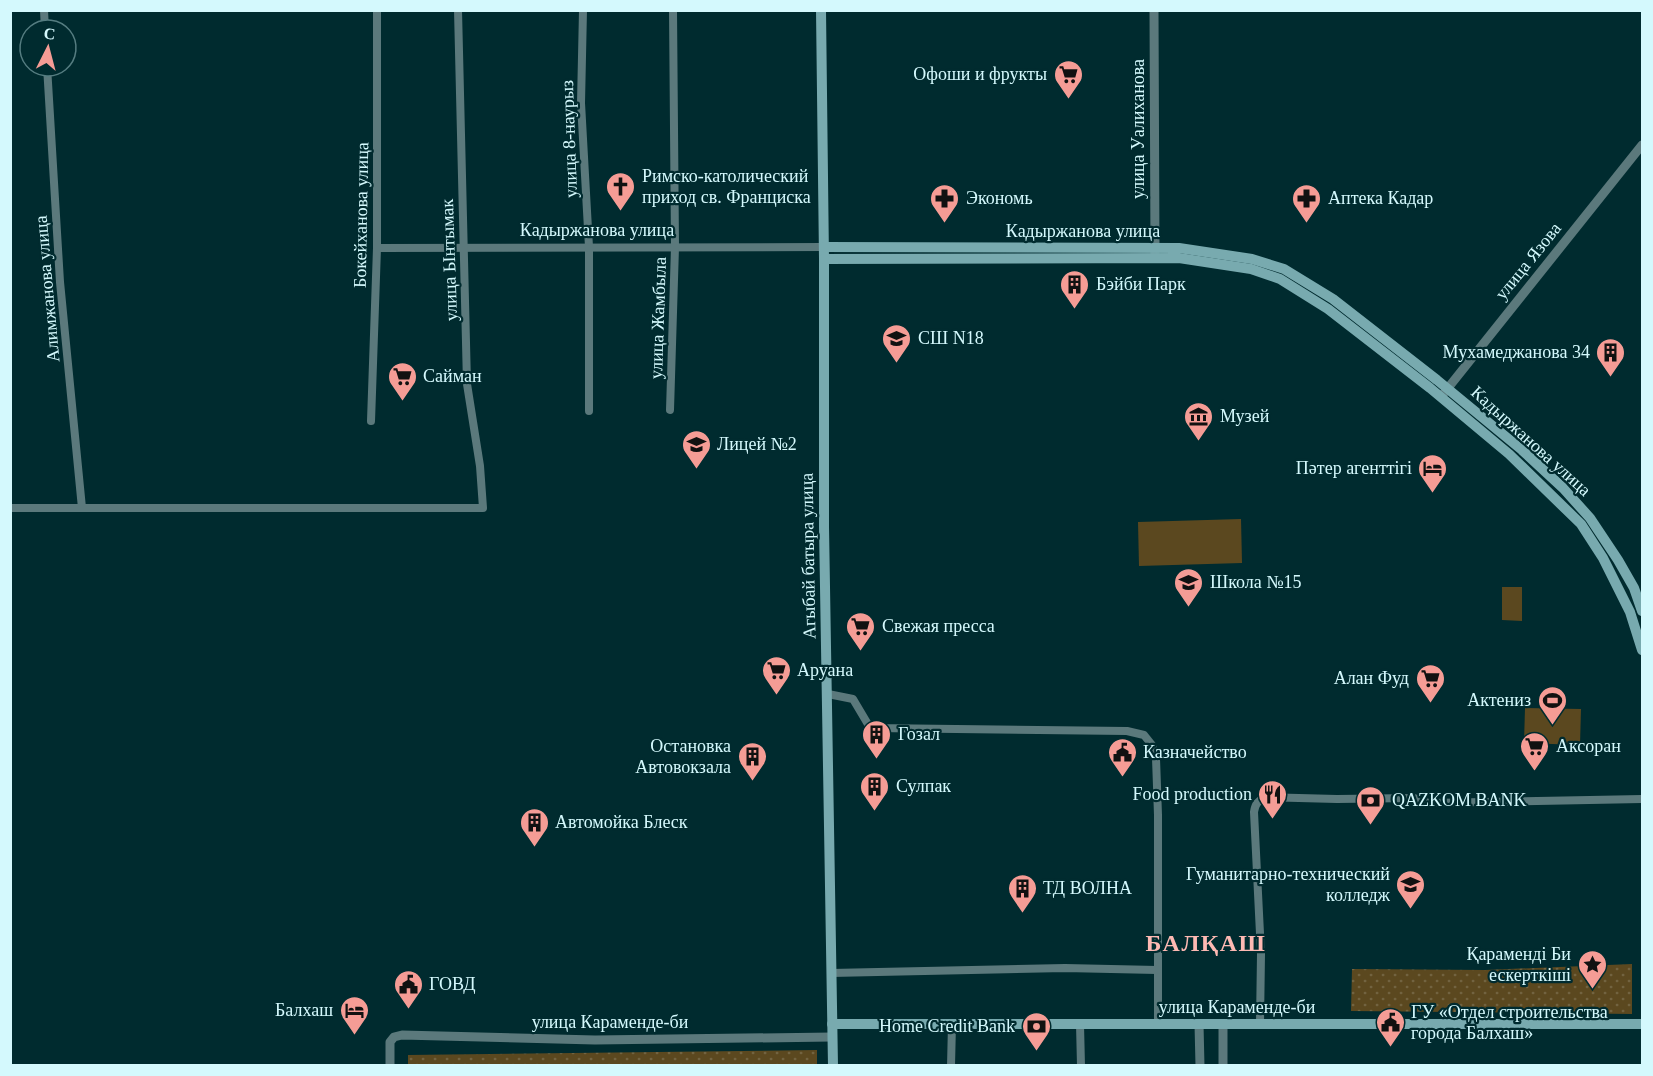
<svg xmlns="http://www.w3.org/2000/svg" width="1653" height="1076" font-family="Georgia,serif">
<defs>
<pattern id="green-dots" width="8" height="8" patternUnits="userSpaceOnUse" patternTransform="scale(1.5)"><rect width="8" height="8" fill="#5b481f"/><path d="M2 2h.1M6 6h.1" fill="none" stroke="#726340" stroke-width="1.8" stroke-linecap="round"/></pattern>
</defs>
<rect width="100%" height="100%" fill="#002b2f"/>
<g fill="url(#green-dots)">
<polygon points="1632,964 1632,1014 1351,1011 1352,969 1485,970"/>
<polygon points="817,1050 817,1066 408,1065 408,1055"/>
</g>
<g fill="#5b481f">
<polygon points="1241,519 1242,563 1139,566 1138,522"/>
<polygon points="1502,587 1522,587 1522,621 1502,620"/>
<polygon points="1525,708 1581,709 1580,745 1524,743"/>
</g>
<g fill="none" stroke-linecap="round" stroke-linejoin="round">
<g stroke="#5b797c" stroke-width="8">
<polyline points="44,10 45,30"/>
<polyline points="583,10 581,103 589,247 589,411"/>
<polyline points="47,66 60,282 82,508"/>
<polyline points="377,248 824,247"/>
<polyline points="670,410 675,247 673,10"/>
<polyline points="371,421 377,248 377,10"/>
<polyline points="10,508 483,508 480,466 467,384 458,10"/>
<polyline points="828,694 853,699 869,726 873,728 1127,731 1144,735 1152,745 1156,758 1158,815 1158,1024"/>
<polyline points="831,973 1065,968 1157,970"/>
<polyline points="1080,1024 1081,1066"/>
<path d="M 1260,1024 L 1261,954 L 1254,812 C 1255,804 1258,801 1265,797 L 1337,799 L 1414,798 L 1429,803 L 1642,799"/>
<polyline points="951,1066 952,1024"/>
</g>
<g stroke="#5b797c" stroke-width="9">
<polyline points="1154,10 1155,254"/>
<polyline points="1444,393 1642,145"/>
<polyline points="1199,1024 1200,1066"/>
<polyline points="390,1066 390,1042 394,1037 402,1035 595,1040 832,1037"/>
<polyline points="1223,1066 1223,1024"/>
</g>
<g stroke="#78aaaf" stroke-width="10">
<polyline points="821,10 824,259 824,527 833,1066"/>
<polyline points="824,247 1179,248 1252,259 1284,269 1333,299 1437,380 1522,450 1563,488 1590,518 1618,560 1634,588 1642,611"/>
<polyline points="824,259 1179,258 1251,269 1280,279 1328,309 1430,388 1509,454 1581,524 1603,558 1630,612 1642,650"/>
<polyline points="832,1024 1642,1024"/>
</g>
</g>
<defs>
<symbol id="supermarket-pin" viewBox="-11 -11 22 30"><path d="M0 17L-7.5 6A9.5 9.5 0 1 1 7.5 6Z" fill="#f59c95" stroke="#002b2f"/><path d="M-6-5.5h2.5l.6 2H6L4.5 2H-2.5L-4.4-4H-6ZM-1.5 3.2a1.3 1.3 0 1 0 .1 0ZM3 3.2a1.3 1.3 0 1 0 .1 0Z" fill="#111"/></symbol>
<symbol id="church-pin" viewBox="-11 -11 22 30"><path d="M0 17L-7.5 6A9.5 9.5 0 1 1 7.5 6Z" fill="#f59c95" stroke="#002b2f"/><path d="M-1.2-6h2.4v3.5h3.3v2.4h-3.3V6h-2.4V-.1h-3.3v-2.4h3.3Z" fill="#111"/></symbol>
<symbol id="pharmacy-pin" viewBox="-11 -11 22 30"><path d="M0 17L-7.5 6A9.5 9.5 0 1 1 7.5 6Z" fill="#f59c95" stroke="#002b2f"/><path d="M-2-6h4v4h4v4h-4v4h-4v-4h-4v-4h4Z" fill="#111"/></symbol>
<symbol id="building-pin" viewBox="-11 -11 22 30"><path d="M0 17L-7.5 6A9.5 9.5 0 1 1 7.5 6Z" fill="#f59c95" stroke="#002b2f"/><path d="M-4-6H4V6H1V3H-1V6H-4ZM-2.5-4.3h1.7v1.8h-1.7ZM.8-4.3h1.7v1.8H.8ZM-2.5-1h1.7V.8h-1.7ZM.8-1h1.7V.8H.8Z" fill="#111"/></symbol>
<symbol id="school-pin" viewBox="-11 -11 22 30"><path d="M0 17L-7.5 6A9.5 9.5 0 1 1 7.5 6Z" fill="#f59c95" stroke="#002b2f"/><path d="M0-5L7-2L0 1L-7-2ZM-4 1L0 2.5L4 1V4Q0 6-4 4Z" fill="#111"/></symbol>
<symbol id="museum-pin" viewBox="-11 -11 22 30"><path d="M0 17L-7.5 6A9.5 9.5 0 1 1 7.5 6Z" fill="#f59c95" stroke="#002b2f"/><path d="M0-6L6-3V-2H-6V-3ZM-5-1h2V3h-2ZM-1-1h2V3h-2ZM3-1h2V3H3ZM-6 4H6V6H-6Z" fill="#111"/></symbol>
<symbol id="hotel-pin" viewBox="-11 -11 22 30"><path d="M0 17L-7.5 6A9.5 9.5 0 1 1 7.5 6Z" fill="#f59c95" stroke="#002b2f"/><path d="M-6-4.5h1.5V1H6V5H4.5V3h-9V5H-6ZM-4 0a1.8 1.8 0 1 1 3.6 0ZM.5 0V-2.5h3Q6-2.5 6 0Z" fill="#111"/></symbol>
<symbol id="stadium-pin" viewBox="-11 -11 22 30"><path d="M0 17L-7.5 6A9.5 9.5 0 1 1 7.5 6Z" fill="#f59c95" stroke="#002b2f"/><path d="M0-5a6.5 5 0 1 0 0 10a6.5 5 0 1 0 0-10ZM-3.5-1.8h7v3.6h-7Z" fill="#111"/></symbol>
<symbol id="civic-pin" viewBox="-11 -11 22 30"><path d="M0 17L-7.5 6A9.5 9.5 0 1 1 7.5 6Z" fill="#f59c95" stroke="#002b2f"/><path d="M-.6-6.5H3V-4.5H.6V-3L4-1V1h2V6H-6V1h2V-1L-.6-3ZM-1.2 2.5V6h2.4V2.5Z" fill="#111"/></symbol>
<symbol id="restaurant-pin" viewBox="-11 -11 22 30"><path d="M0 17L-7.5 6A9.5 9.5 0 1 1 7.5 6Z" fill="#f59c95" stroke="#002b2f"/><path d="M-5-6h1v4h1v-4h1v4h1v-4h1v5L-1.5 .5V6h-2V.5L-5-1ZM5-6V6H3V1.5H1.5Q1.5-4 5-6Z" fill="#111"/></symbol>
<symbol id="bank-pin" viewBox="-11 -11 22 30"><path d="M0 17L-7.5 6A9.5 9.5 0 1 1 7.5 6Z" fill="#f59c95" stroke="#002b2f"/><path d="M-6-4H6V4H-6ZM0-2.3a2.3 2.3 0 1 0 0 4.6a2.3 2.3 0 1 0 0-4.6Z" fill="#111"/></symbol>
<symbol id="university-pin" viewBox="-11 -11 22 30"><path d="M0 17L-7.5 6A9.5 9.5 0 1 1 7.5 6Z" fill="#f59c95" stroke="#002b2f"/><path d="M0-5L7-2L0 1L-7-2ZM-4 1L0 2.5L4 1V4Q0 6-4 4Z" fill="#111"/></symbol>
<symbol id="sight-pin" viewBox="-11 -11 22 30"><path d="M0 17L-7.5 6A9.5 9.5 0 1 1 7.5 6Z" fill="#f59c95" stroke="#002b2f"/><path d="M0-6L1.8-2.2L6-1.7L2.9 1.2L3.7 5.4L0 3.3L-3.7 5.4L-2.9 1.2L-6-1.7L-1.8-2.2Z" fill="#111"/></symbol>
</defs>
<g fill-rule="evenodd">
<use href="#supermarket-pin" x="1052" y="58" width="33" height="45"/>
<use href="#church-pin" x="604" y="170" width="33" height="45"/>
<use href="#pharmacy-pin" x="928" y="182" width="33" height="45"/>
<use href="#pharmacy-pin" x="1290" y="182" width="33" height="45"/>
<use href="#building-pin" x="1058" y="268" width="33" height="45"/>
<use href="#school-pin" x="880" y="322" width="33" height="45"/>
<use href="#building-pin" x="1594" y="336" width="33" height="45"/>
<use href="#supermarket-pin" x="386" y="360" width="33" height="45"/>
<use href="#museum-pin" x="1182" y="400" width="33" height="45"/>
<use href="#school-pin" x="680" y="428" width="33" height="45"/>
<use href="#hotel-pin" x="1416" y="452" width="33" height="45"/>
<use href="#school-pin" x="1172" y="566" width="33" height="45"/>
<use href="#supermarket-pin" x="844" y="610" width="33" height="45"/>
<use href="#supermarket-pin" x="760" y="654" width="33" height="45"/>
<use href="#supermarket-pin" x="1414" y="662" width="33" height="45"/>
<use href="#stadium-pin" x="1536" y="684" width="33" height="45"/>
<use href="#building-pin" x="860" y="718" width="33" height="45"/>
<use href="#supermarket-pin" x="1518" y="730" width="33" height="45"/>
<use href="#civic-pin" x="1106" y="736" width="33" height="45"/>
<use href="#building-pin" x="736" y="740" width="33" height="45"/>
<use href="#building-pin" x="858" y="770" width="33" height="45"/>
<use href="#restaurant-pin" x="1256" y="778" width="33" height="45"/>
<use href="#bank-pin" x="1354" y="784" width="33" height="45"/>
<use href="#building-pin" x="518" y="806" width="33" height="45"/>
<use href="#university-pin" x="1394" y="868" width="33" height="45"/>
<use href="#building-pin" x="1006" y="872" width="33" height="45"/>
<use href="#sight-pin" x="1576" y="948" width="33" height="45"/>
<use href="#civic-pin" x="392" y="968" width="33" height="45"/>
<use href="#hotel-pin" x="338" y="994" width="33" height="45"/>
<use href="#civic-pin" x="1374" y="1006" width="33" height="45"/>
<use href="#bank-pin" x="1020" y="1010" width="33" height="45"/>
</g>
<g text-anchor="middle" dominant-baseline="central" stroke-width="4.5" stroke-linejoin="round" paint-order="stroke">
<g font-size="18" fill="#d4f9fd" stroke="#002b2f" text-anchor="start">
<text x="1047" y="74" text-anchor="end">Офоши и фрукты</text>
<text x="642" y="176">Римско-католический<tspan x="642" dy="21">приход св. Франциска</tspan></text>
<text x="966" y="198">Экономь</text>
<text x="1328" y="198">Аптека Кадар</text>
<text x="1096" y="284">Бэйби Парк</text>
<text x="918" y="338">СШ N18</text>
<text x="1590" y="352" text-anchor="end">Мухамеджанова 34</text>
<text x="423" y="376">Сайман</text>
<text x="1220" y="416">Музей</text>
<text x="717" y="444">Лицей №2</text>
<text x="1412" y="468" text-anchor="end">Пәтер агенттігі</text>
<text x="1210" y="582">Школа №15</text>
<text x="882" y="626">Свежая пресса</text>
<text x="797" y="670">Аруана</text>
<text x="1409" y="678" text-anchor="end">Алан Фуд</text>
<text x="1531" y="700" text-anchor="end">Актениз</text>
<text x="898" y="734">Гозал</text>
<text x="731" y="746" text-anchor="end">Остановка<tspan x="731" dy="21">Автовокзала</tspan></text>
<text x="1556" y="746">Аксоран</text>
<text x="1143" y="752">Казначейство</text>
<text x="896" y="786">Сулпак</text>
<text x="1252" y="794" text-anchor="end">Food production</text>
<text x="1392" y="800">QAZKOM BANK</text>
<text x="555" y="822">Автомойка Блеск</text>
<text x="1390" y="874" text-anchor="end">Гуманитарно-технический<tspan x="1390" dy="21">колледж</tspan></text>
<text x="1043" y="888">ТД ВОЛНА</text>
<text x="1571" y="954" text-anchor="end">Қараменді Би<tspan x="1571" dy="21">ескерткіші</tspan></text>
<text x="429" y="984">ГОВД</text>
<text x="333" y="1010" text-anchor="end">Балхаш</text>
<text x="1411" y="1012">ГУ «Отдел строительства<tspan x="1411" dy="21">города Балхаш»</tspan></text>
<text x="1015" y="1026" text-anchor="end">Home Credit Bank</text>
</g>
<g font-size="18" fill="#d4f9fd" stroke="#002b2f">
<text transform="translate(1138 129) rotate(-90)">улица Уалиханова</text>
<text transform="translate(569 139) rotate(-92)">улица 8-наурыз</text>
<text transform="translate(361 215) rotate(-89)">Бокейханова улица</text>
<text x="597" y="230">Кадыржанова улица</text>
<text x="1083" y="231">Кадыржанова улица</text>
<text transform="translate(449 260) rotate(-92)">улица Ынтымак</text>
<text transform="translate(1528 261) rotate(-51)">улица Язова</text>
<text transform="translate(47 289) rotate(-95)">Алимжанова улица</text>
<text transform="translate(658 318) rotate(-88)">улица Жамбыла</text>
<text transform="translate(1531 441) rotate(42)">Кадыржанова улица</text>
<text transform="translate(808 556) rotate(-91)">Агыбай батыра улица</text>
<text x="1237" y="1007">улица Караменде-би</text>
<text x="610" y="1022">улица Караменде-би</text>
</g>
<g font-size="24" font-weight="bold" letter-spacing="1.5" fill="#fdb9b3" stroke="#002b2f">
<text x="1206" y="943">БАЛҚАШ</text>
</g>
</g>
<rect width="1653" height="1076" fill="none" stroke="#d4f9fd" stroke-width="24"/>
<g transform="translate(48 48) rotate(6)"><circle r="28" fill="#002b2f" stroke="#557d81" stroke-width="1.5"/>
<path d="M0-4.5L10 22L0 15L-10 22Z" fill="#f59c95"/>
<text y="-9" font-size="16" font-weight="bold" text-anchor="middle" fill="#d4f9fd">С</text>
</g>
</svg>
